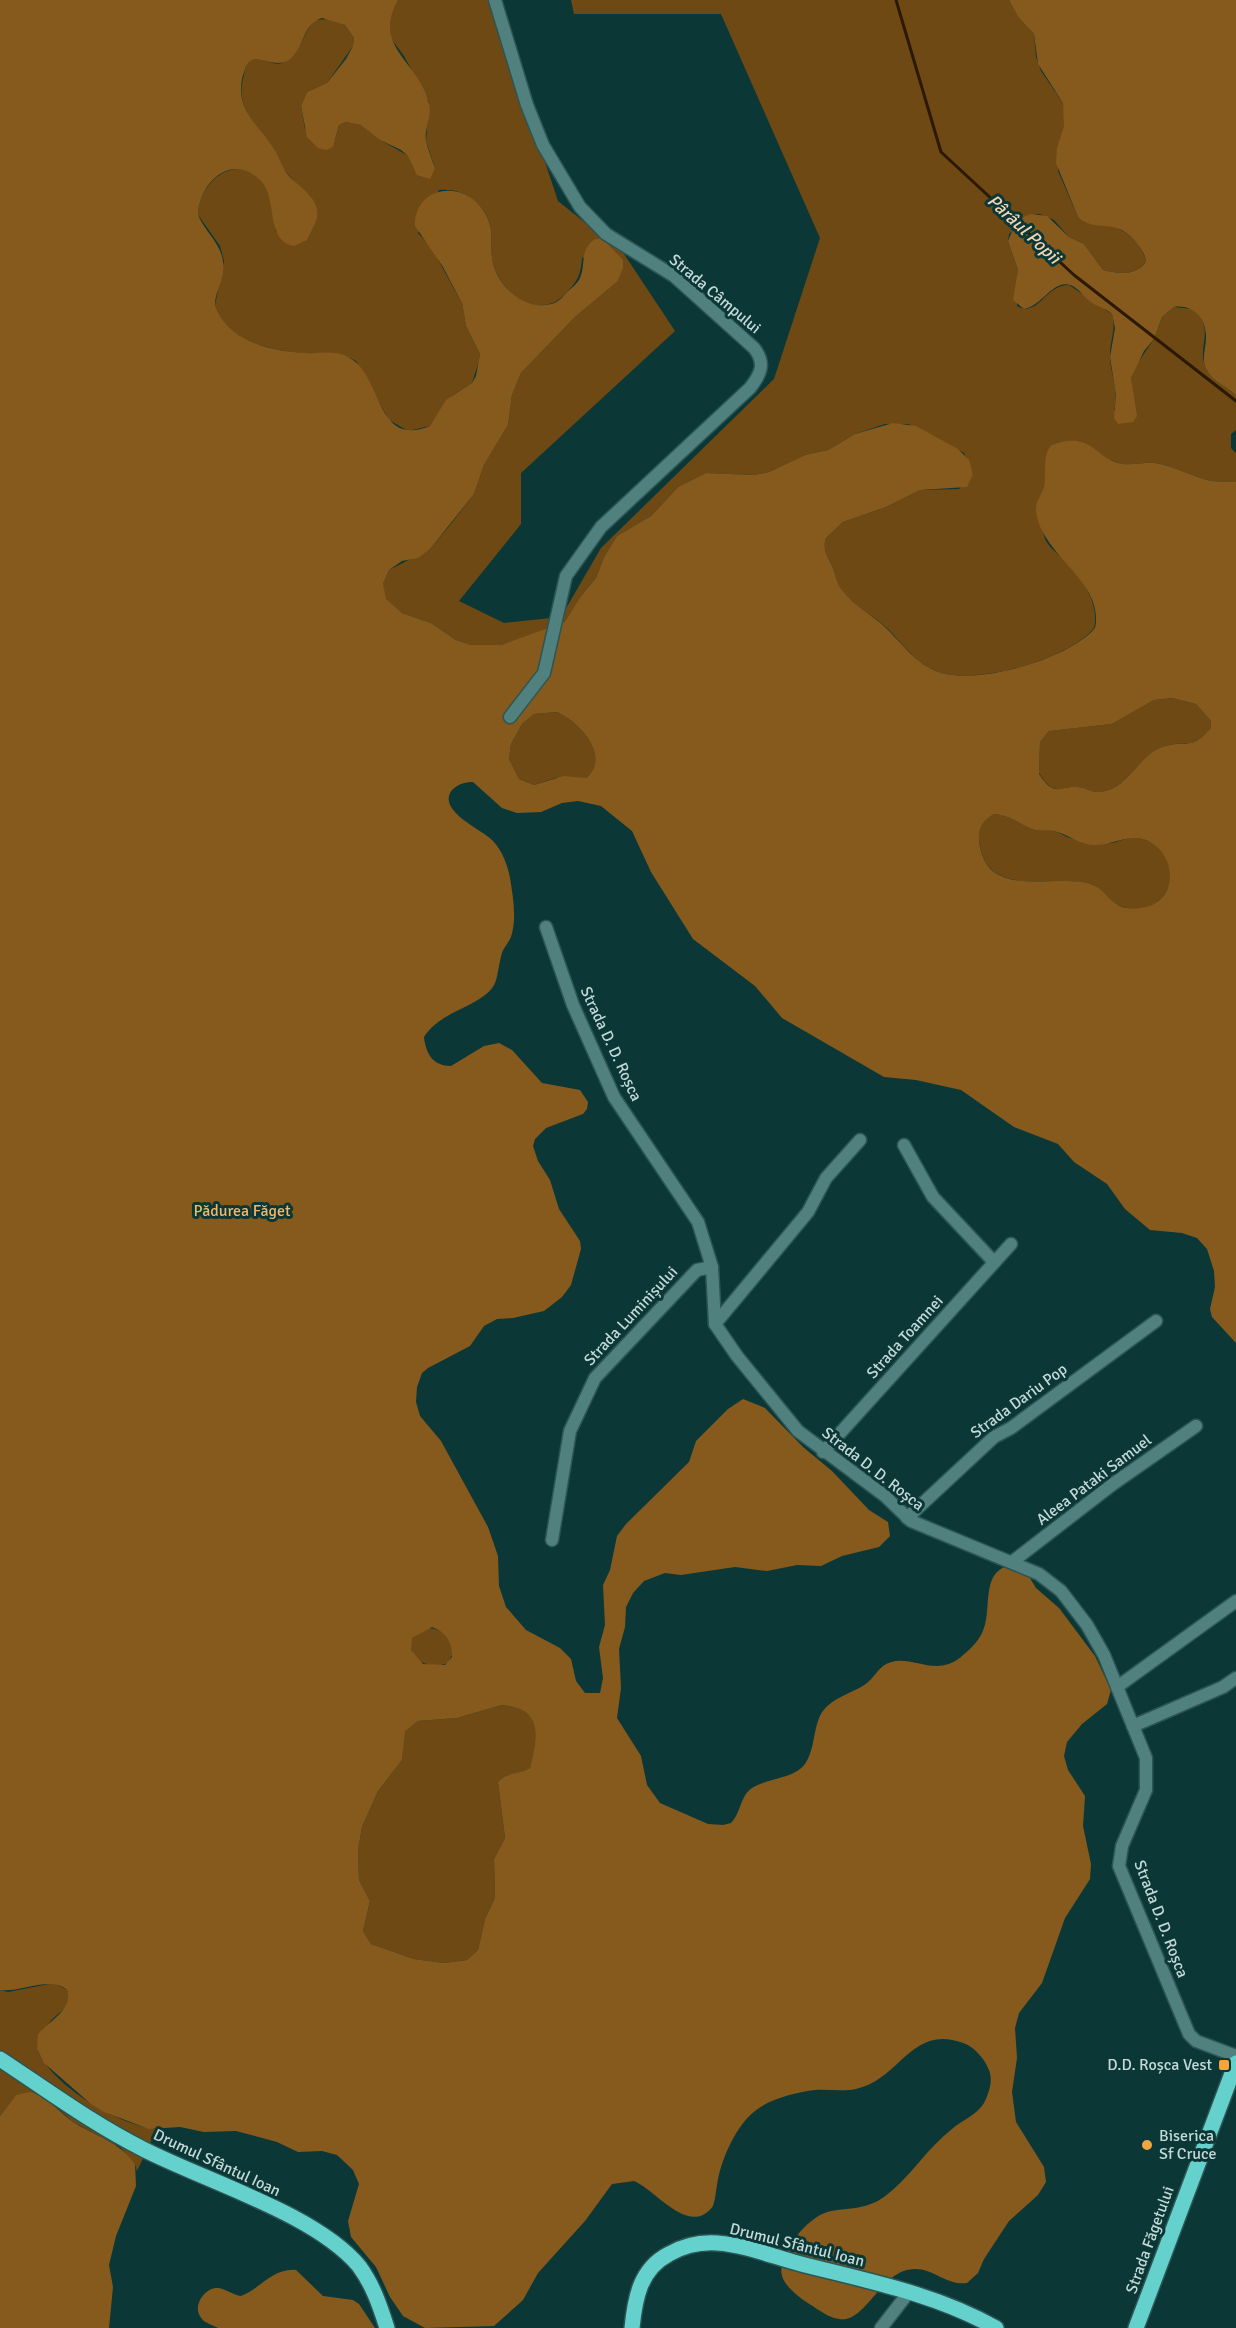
<svg xmlns="http://www.w3.org/2000/svg" width="1236" height="2328" font-family="Signika,sans-serif">
<rect width="100%" height="100%" fill="#0b3837"/>
<g fill="#6f4914">
<path d="M 398,0 L 491,0 L 558,201 L 624,254 L 675,331 L 521,473 L 521,524 L 459,601 L 504,623 L 561,617 L 601,548 L 774,379 L 820,238 L 721,14 L 574,14 L 571,0 L 1009,0 L 1018,17 L 1034,34 L 1036,57 L 1041,71 L 1063,103 L 1065,119 L 1058,171 L 1078,217 C 1101,223 1123,224 1138,245 C 1142,251 1145,254 1146,262 C 1134,276 1119,274 1103,270 L 1084,244 L 1069,237 L 1054,220 L 1040,214 L 1032,214 L 1009,234 L 1008,241 L 1018,270 L 1017,306 C 1039,318 1044,285 1069,285 L 1112,314 C 1116,328 1111,338 1110,352 C 1109,373 1120,390 1114,410 L 1132,394 L 1131,378 L 1137,364 L 1154,339 L 1162,317 L 1174,307 L 1193,309 C 1216,330 1197,344 1205,366 C 1211,382 1225,385 1236,395 L 1236,430 L 1231,434 L 1231,448 L 1236,453 L 1236,482 C 1225,481 1214,483 1204,479 C 1187,474 1173,466 1155,463 C 1145,462 1134,465 1123,464 C 1094,460 1090,430 1051,445 C 1044,459 1047,470 1044,485 C 1041,503 1038,520 1045,539 C 1049,548 1060,555 1067,562 C 1082,578 1100,605 1094,628 C 1069,659 980,684 942,673 C 917,666 906,647 889,630 C 874,615 854,607 840,589 C 836,582 836,575 833,568 C 828,557 822,550 826,538 L 843,522 L 886,507 L 920,490 L 959,489 L 973,474 L 964,453 L 930,434 L 908,424 L 885,424 L 855,434 L 828,450 L 805,455 L 769,472 L 754,475 L 706,473 L 678,487 L 651,516 L 617,536 L 604,557 L 596,578 L 581,596 L 570,616 L 566,622 L 549,629 L 501,645 L 471,645 L 456,640 L 431,623 L 402,613 L 385,599 L 383,591 L 383,584 L 389,570 L 430,549 L 450,525 L 474,494 L 484,465 L 508,425 L 512,395 L 521,373 L 575,317 L 617,282 L 582,257 C 581,274 578,281 566,293 C 556,304 547,306 533,305 C 515,303 497,280 493,263 C 488,243 498,227 480,206 C 469,193 455,189 439,190 L 418,233 L 431,247 L 462,303 L 466,326 L 480,354 L 479,361 L 472,383 L 452,396 L 430,426 L 408,431 L 389,420 L 356,361 C 338,350 322,355 302,353 C 269,350 227,341 215,305 L 224,261 L 220,246 L 198,215 C 199,177 243,150 265,186 C 273,199 273,217 276,232 L 310,233 L 314,226 L 311,197 C 300,187 289,177 280,164 C 277,158 276,152 273,147 C 256,123 234,108 244,75 C 245,71 245,65 248,62 C 257,52 271,67 282,63 C 301,56 302,33 315,20 L 330,19 L 345,25 L 354,38 L 353,46 L 327,83 L 307,92 L 301,106 L 305,129 L 335,140 L 339,125 L 346,122 L 362,125 L 380,140 L 407,155 L 414,169 L 435,168 L 426,141 L 429,102 L 404,56 L 390,37 L 388,29 L 390,14 Z"/>
<path d="M 1172,698 L 1196,704 L 1211,721 L 1211,728 C 1190,753 1186,738 1162,747 C 1138,757 1126,790 1100,792 C 1092,793 1085,787 1077,787 C 1058,786 1055,798 1039,773 L 1040,742 L 1049,731 L 1112,724 L 1154,700 Z"/>
<path d="M 557,712 C 578,721 612,756 586,778 L 556,778 L 534,785 L 519,779 L 509,759 L 511,744 L 522,724 L 534,714 Z"/>
<path d="M 994,814 C 1013,816 1016,823 1032,829 C 1039,832 1047,830 1054,831 C 1060,832 1065,837 1071,838 C 1082,841 1105,845 1116,842 C 1120,841 1124,839 1129,838 C 1148,835 1170,851 1171,871 C 1171,901 1145,917 1118,905 C 1108,900 1102,888 1093,885 C 1056,872 984,903 979,839 C 978,827 984,820 994,814 Z"/>
<path d="M 428,1628 C 442,1628 451,1640 453,1653 L 448,1663 C 431,1670 404,1661 412,1638 Z"/>
<path d="M 502,1705 C 544,1709 538,1734 530,1768 C 520,1776 508,1771 498,1782 L 505,1838 L 494,1859 L 495,1898 L 485,1919 L 478,1950 L 467,1960 L 444,1963 L 414,1959 L 371,1944 L 363,1931 L 370,1901 L 359,1880 L 358,1850 L 362,1827 L 378,1791 L 402,1760 L 404,1731 L 418,1721 L 457,1718 Z"/>
<path d="M 54,1983 L 67,1990 C 74,2007 59,2011 50,2022 C 44,2029 41,2041 37,2049 C 51,2085 119,2126 157,2129 L 137,2171 L 135,2164 L 120,2147 L 73,2122 L 51,2102 L 16,2095 L 0,2116 L 0,1990 L 8,1992 Z"/>
</g>
<g fill="#865a1d" fill-rule="evenodd">
<path d="M 0,0 L 398,0 C 371,48 420,61 429,104 C 432,117 424,129 426,141 C 428,149 432,160 435,168 L 430,179 L 417,175 L 407,155 L 401,150 L 380,140 L 361,125 L 346,122 L 339,125 L 333,147 L 326,150 L 318,148 L 307,137 L 301,106 L 307,92 L 327,83 L 346,59 L 353,46 L 354,38 L 345,25 L 322,18 C 302,24 305,47 290,59 C 274,71 257,51 248,63 C 245,66 245,71 243,75 C 234,109 257,123 273,147 C 279,156 281,166 288,175 C 298,186 314,194 317,210 C 319,221 311,230 307,240 L 294,246 C 264,240 279,198 260,180 C 231,152 199,183 198,215 C 207,236 226,246 223,272 C 222,283 215,293 215,305 C 227,341 272,352 306,353 C 320,354 334,350 346,356 C 384,372 373,449 430,426 L 446,400 L 472,383 L 476,376 L 480,354 L 466,326 L 462,303 L 443,267 L 415,226 C 414,188 459,180 480,206 C 498,228 488,243 493,263 C 499,288 525,311 551,304 C 557,303 562,298 566,293 C 570,289 576,285 579,280 C 587,265 578,251 595,239 L 603,239 L 623,260 L 623,268 L 617,282 L 575,317 L 521,373 L 512,395 L 508,425 L 484,465 L 474,494 L 430,549 L 418,558 L 402,561 L 389,570 L 383,584 L 386,599 L 402,613 L 431,623 L 456,640 L 471,645 L 501,645 L 565,622 L 581,596 L 596,578 L 604,557 L 617,536 L 651,516 L 678,487 L 706,473 L 754,475 L 769,472 L 805,455 L 828,450 L 855,434 L 893,423 L 916,426 L 958,449 L 969,460 L 973,474 L 967,487 L 920,490 L 886,507 L 843,522 L 826,538 C 822,550 828,557 833,568 C 836,575 836,582 841,589 C 854,607 874,615 889,631 C 906,648 918,666 942,673 C 980,684 1069,659 1095,628 C 1105,581 1041,556 1036,511 C 1035,500 1043,495 1044,485 C 1047,470 1042,458 1051,445 C 1092,429 1095,460 1123,464 C 1134,465 1145,462 1155,463 C 1173,466 1187,474 1204,479 C 1214,483 1225,481 1236,482 L 1236,1343 L 1212,1317 L 1210,1309 L 1215,1287 L 1214,1271 L 1207,1249 L 1197,1238 L 1182,1233 L 1150,1230 L 1125,1209 L 1107,1184 L 1074,1162 L 1058,1144 L 1014,1127 L 961,1090 L 916,1080 L 884,1077 L 782,1018 L 755,986 L 693,939 L 651,872 L 632,831 L 601,806 L 578,801 L 562,803 L 541,812 L 517,813 L 502,808 L 473,782 C 465,782 458,784 452,790 C 436,811 482,829 493,841 C 502,850 508,866 510,878 C 513,897 517,918 511,937 C 508,944 502,949 501,957 C 495,980 500,987 476,1001 C 457,1012 436,1018 424,1037 C 426,1054 433,1066 451,1066 L 484,1046 L 499,1043 L 512,1050 L 542,1083 L 580,1090 L 588,1102 L 587,1109 L 583,1114 L 546,1128 L 535,1139 L 533,1146 L 538,1161 L 550,1180 L 559,1209 L 580,1241 L 581,1249 L 571,1285 L 562,1297 L 544,1311 L 513,1318 L 497,1319 L 484,1326 L 470,1346 L 428,1368 L 422,1373 L 417,1387 L 416,1402 L 420,1416 L 441,1441 L 488,1527 L 498,1556 L 499,1586 L 506,1607 L 526,1630 L 560,1648 L 571,1659 L 576,1681 L 585,1693 L 600,1693 L 603,1678 L 599,1647 L 605,1625 L 603,1585 L 610,1570 L 617,1536 L 626,1524 L 689,1462 L 696,1441 L 728,1409 L 743,1399 L 765,1408 L 803,1447 L 832,1471 L 869,1510 L 888,1522 L 890,1536 L 879,1547 L 842,1556 L 821,1566 L 797,1565 L 767,1571 L 735,1567 L 681,1575 L 665,1573 L 644,1581 L 633,1593 L 626,1607 L 625,1627 L 619,1649 L 621,1688 L 617,1718 L 641,1756 L 647,1785 L 660,1803 L 708,1824 L 723,1825 L 731,1823 C 741,1813 740,1796 752,1788 C 767,1778 794,1779 805,1764 C 814,1750 813,1735 818,1721 C 825,1698 851,1695 867,1683 C 873,1678 877,1671 883,1666 C 907,1649 933,1680 961,1657 C 968,1651 978,1642 982,1633 C 993,1610 980,1575 1007,1566 L 1028,1575 L 1036,1588 L 1059,1608 L 1095,1656 L 1111,1690 L 1107,1704 L 1082,1724 L 1067,1742 L 1064,1756 L 1068,1770 L 1085,1796 L 1083,1826 L 1091,1864 L 1090,1879 L 1065,1918 L 1042,1983 L 1019,2013 L 1015,2028 L 1017,2058 L 1012,2092 L 1016,2122 L 1044,2167 L 1046,2182 L 1038,2195 L 1009,2221 L 984,2259 L 978,2273 L 967,2283 C 944,2286 931,2264 907,2270 C 880,2276 863,2324 839,2319 C 829,2318 819,2310 811,2305 C 801,2299 785,2287 782,2276 C 776,2254 810,2214 831,2211 C 850,2208 867,2209 884,2197 C 910,2178 926,2149 952,2129 C 962,2120 976,2116 984,2103 C 989,2093 994,2079 988,2068 C 984,2058 973,2046 963,2043 C 911,2024 900,2080 856,2089 C 842,2092 829,2089 815,2090 C 797,2092 769,2099 755,2111 C 736,2126 723,2156 718,2179 C 716,2188 716,2197 713,2206 C 690,2238 656,2190 634,2181 L 612,2184 L 585,2221 L 538,2273 L 523,2300 L 494,2326 L 425,2328 L 403,2316 L 390,2297 L 376,2267 L 351,2237 L 348,2221 L 359,2184 L 353,2170 L 337,2155 L 322,2151 L 298,2152 L 277,2142 L 236,2131 L 204,2132 L 180,2127 L 149,2129 L 104,2112 L 91,2104 L 44,2063 L 37,2049 L 38,2034 C 49,2022 74,2008 67,1990 C 51,1975 20,1993 0,1990 ZM 1172,698 L 1196,704 L 1211,721 L 1211,728 C 1190,752 1187,739 1162,747 C 1138,756 1127,790 1100,792 C 1092,793 1085,787 1077,787 C 1058,786 1055,798 1039,774 L 1040,742 L 1049,731 L 1112,724 L 1154,700 ZM 557,712 C 578,721 612,756 586,778 L 564,776 L 534,785 L 519,779 L 509,759 L 511,744 L 522,724 L 534,714 ZM 994,814 C 1013,816 1016,823 1032,829 C 1039,832 1047,830 1054,831 C 1068,834 1078,844 1093,845 C 1112,846 1132,831 1150,842 C 1179,858 1177,904 1140,908 C 1111,912 1110,892 1093,885 C 1057,871 985,904 979,840 C 978,827 984,820 994,814 ZM 432,1627 C 445,1632 453,1643 452,1657 L 445,1665 L 423,1664 L 411,1650 L 412,1638 ZM 502,1705 C 543,1709 538,1734 530,1768 C 520,1775 508,1771 498,1782 L 505,1838 L 494,1859 L 495,1898 L 485,1919 L 478,1950 L 467,1960 L 444,1963 L 414,1959 L 371,1944 L 363,1931 L 370,1901 L 359,1880 L 358,1850 L 362,1827 L 378,1791 L 402,1760 L 405,1731 L 418,1721 L 457,1718 Z"/>
<path d="M 1009,0 L 1236,0 L 1236,395 C 1225,385 1211,382 1205,366 C 1202,356 1206,348 1206,338 C 1207,319 1193,304 1174,307 L 1162,317 L 1154,339 L 1144,351 L 1131,378 L 1137,416 L 1133,422 L 1118,424 L 1114,418 L 1116,395 L 1110,357 L 1115,328 L 1112,314 C 1106,308 1098,307 1091,302 C 1086,299 1082,293 1077,289 C 1056,272 1043,307 1024,309 L 1013,300 L 1018,270 L 1008,241 L 1014,227 L 1025,216 L 1032,214 L 1047,216 L 1069,237 L 1084,244 L 1103,270 C 1119,274 1135,276 1146,262 C 1145,253 1142,251 1138,245 C 1116,214 1097,235 1078,217 L 1056,163 L 1057,148 L 1064,126 L 1063,103 L 1038,64 L 1034,34 L 1018,17 Z"/>
<path d="M 31,2092 C 49,2098 58,2111 73,2122 C 95,2136 119,2141 135,2164 L 136,2186 L 116,2236 L 109,2265 L 113,2287 L 109,2328 L 0,2328 L 0,2116 L 16,2095 Z"/>
<path d="M 296,2270 L 323,2296 L 353,2300 L 359,2304 L 375,2328 L 218,2328 C 213,2325 205,2323 202,2319 C 191,2308 204,2287 218,2288 C 226,2289 233,2295 241,2296 C 261,2288 273,2268 296,2270 Z"/>
</g>
<g fill="none" stroke-linecap="round" stroke-linejoin="round">
<polyline stroke="#2c1902" stroke-width="3" points="896,0 941,152 1074,275 1236,401"/>
<defs>
<g id="minor">
<path d="M 495,0 L 527,105 L 543,145 L 580,207 L 606,234 L 674,276 L 754,348 C 766,363 761,374 750,388 L 601,527 L 566,576 L 544,673 L 510,717"/>
<polyline points="546,927 573,1005 614,1097 698,1222 712,1267 715,1324 737,1356 798,1431 885,1496 911,1521 1039,1574 1061,1591 1087,1625 1104,1655 1146,1758 1146,1790 1122,1846 1119,1866 1189,2034 1196,2041 1236,2056"/>
<polyline points="904,1145 933,1197 994,1262"/>
<polyline points="715,1324 808,1212 826,1178 860,1140"/>
<polyline points="823,1452 1011,1244"/>
<polyline points="907,1518 994,1437 1011,1428 1156,1321"/>
<polyline points="552,1540 570,1431 595,1378 697,1270 712,1267"/>
<polyline points="1012,1562 1113,1484 1196,1426"/>
<polyline points="1117,1687 1236,1601"/>
<polyline points="1133,1726 1223,1687 1236,1678"/>
<polyline points="881,2328 909,2292"/>
</g>
<g id="major">
<path d="M 0,2059 C 47,2090 93,2124 143,2149 C 205,2181 316,2214 359,2266 C 373,2285 380,2306 387,2328"/>
<path d="M 632,2328 C 635,2298 640,2269 669,2254 C 683,2246 701,2242 717,2243 C 746,2245 774,2257 801,2264 C 868,2281 936,2294 996,2328"/>
<polyline points="1136,2328 1236,2063"/>
</g>
</defs>
<use href="#minor" stroke="#2c5554" stroke-width="15"/>
<use href="#major" stroke="#2c5554" stroke-width="18"/>
<use href="#minor" stroke="#50817f" stroke-width="12"/>
<use href="#major" stroke="#65d1cd" stroke-width="15"/>
</g>
<g fill="#f1a63f" stroke="#0b3837" stroke-width="2">
<rect x="1218" y="2059" width="12" height="12" rx="3"/>
<circle cx="1147" cy="2145" r="6"/>
</g>
<g text-anchor="middle" dominant-baseline="central" stroke-width="6" stroke-linejoin="round" paint-order="stroke">
<g font-size="16" fill="#c3d9d8" stroke="#0b3837">
<text transform="translate(715 294) rotate(40)">Strada Câmpului</text>
<text transform="translate(611 1044) rotate(65)">Strada D. D. Roșca</text>
<text transform="translate(631 1316) rotate(-47)">Strada Luminișului</text>
<text transform="translate(905 1337) rotate(-48)">Strada Toamnei</text>
<text transform="translate(1019 1401) rotate(-36)">Strada Dariu Pop</text>
<text transform="translate(873 1469) rotate(38)">Strada D. D. Roșca</text>
<text transform="translate(1094 1480) rotate(-37)">Aleea Pataki Samuel</text>
<text transform="translate(1161 1919) rotate(69)">Strada D. D. Roșca</text>
<text transform="translate(217 2163) rotate(25)">Drumul Sfântul Ioan</text>
<text transform="translate(1150 2240) rotate(-70)">Strada Făgetului</text>
<text transform="translate(797 2245) rotate(14)">Drumul Sfântul Ioan</text>
</g>
<g font-size="16" fill="#f4b76a" stroke="#0b3837">
<text x="242" y="1211">Pădurea Făget</text>
</g>
<g font-size="16" fill="#c3d9d8" stroke="#0b3837" text-anchor="end">
<text x="1212" y="2065">D.D. Roșca Vest</text>
<text x="1159" y="2136" text-anchor="start">Biserica<tspan x="1159" dy="18">Sf Cruce</tspan></text>
</g>
<g font-size="18" font-style="italic" fill="#f5d5b1" stroke="#0b3837">
<text transform="translate(1024 229) rotate(43)">Pârâul Popii</text>
</g>
</g>
</svg>
